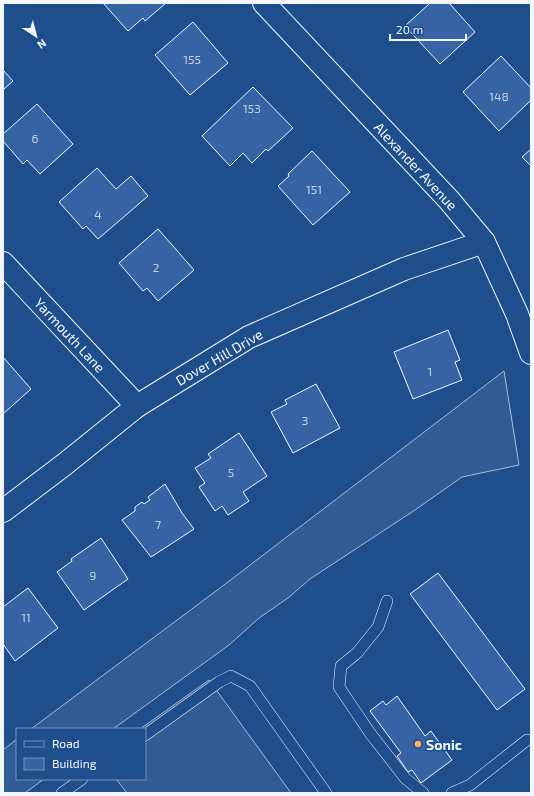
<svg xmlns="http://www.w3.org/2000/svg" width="534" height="796" font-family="'Exo 2',sans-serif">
<rect width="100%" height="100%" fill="#1f4e8c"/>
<g fill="#305b95" stroke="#a8bbd7">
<polygon points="504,371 519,465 462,477 415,510 310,579 288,598 259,618 229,645 113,729 31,729 220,588"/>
<polygon points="209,680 291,793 127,793 116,779 145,779 145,729 140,729"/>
<polygon points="17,739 17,779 44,779 25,793 3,793 3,750"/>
</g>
<g fill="#3563a3" stroke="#f2f6ff">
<polygon points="103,3 166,3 145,21 143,18 128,31"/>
<polygon points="430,3 449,3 475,32 440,64 405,26"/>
<polygon points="193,22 228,63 190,95 155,55"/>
<polygon points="501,56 531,88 531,100 499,131 463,92"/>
<polygon points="3,70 13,81 3,90"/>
<polygon points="253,87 293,128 268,151 266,149 252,163 243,153 230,166 202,136"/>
<polygon points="37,104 73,144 40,174 27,160 23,164 3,141 3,134"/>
<polygon points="531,149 531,166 522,157"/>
<polygon points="312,151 350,192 313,225 278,186 289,176 288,174"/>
<polygon points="97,168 116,189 131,176 148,196 98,239 86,226 83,229 59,202"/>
<polygon points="158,229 194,270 158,301 147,288 143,291 119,263"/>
<polygon points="448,330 460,360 455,362 462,380 413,399 394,352"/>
<polygon points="3,357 31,389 3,414"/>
<polygon points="316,384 340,428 293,453 271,412 287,404 285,400"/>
<polygon points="239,433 267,476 243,492 249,501 228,515 222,506 215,511 199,487 205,483 195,468 211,458 208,454"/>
<polygon points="165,484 182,513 194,529 151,557 122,520 135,511 135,507 142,502 144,504 150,500 148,497"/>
<polygon points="101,538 128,579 84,610 57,572 72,561 71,559"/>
<polygon points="438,573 525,689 497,710 410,594"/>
<polygon points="28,588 58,628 15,661 3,644 3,607"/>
<polygon points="397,696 425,736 431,731 452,760 421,783 412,770 408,772 397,756 401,753 370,711 383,701 386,705"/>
</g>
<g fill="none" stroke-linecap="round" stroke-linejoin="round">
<defs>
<g id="lane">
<polyline points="387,601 378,627 357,653 341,666 339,687 370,733 405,778 423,793"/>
<polyline points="145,735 219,682 231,676 250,686 326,793"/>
<polyline points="62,793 82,779"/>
<polyline points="452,793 470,785 527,740"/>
</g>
<g id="street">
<polyline points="264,3 449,200 484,242 517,314 531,353"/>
<polyline points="3,263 137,406"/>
<polyline points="3,511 65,464 137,406 249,337 404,269 484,242"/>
</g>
</defs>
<use href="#lane" stroke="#f2f6ff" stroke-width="12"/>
<use href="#street" stroke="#f2f6ff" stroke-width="24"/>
<use href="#lane" stroke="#1f4e8c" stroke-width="11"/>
<use href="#street" stroke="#1f4e8c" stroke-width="22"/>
</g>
<circle fill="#ffb74d" stroke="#1f4e8c" stroke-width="1.5" cx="418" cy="744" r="4"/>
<g text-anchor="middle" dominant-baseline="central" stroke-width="3" stroke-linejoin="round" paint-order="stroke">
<g font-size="12" fill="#c3d1e8">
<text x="192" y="59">155</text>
<text x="499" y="96">148</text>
<text x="252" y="108">153</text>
<text x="35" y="138">6</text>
<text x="314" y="189">151</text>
<text x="98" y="214">4</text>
<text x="156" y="267">2</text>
<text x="430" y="371">1</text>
<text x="305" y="420">3</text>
<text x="231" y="472">5</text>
<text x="158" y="524">7</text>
<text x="93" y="575">9</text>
<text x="26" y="617">11</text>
</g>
<g font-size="14" fill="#f2f6ff" stroke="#1f4e8c">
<text transform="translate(416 166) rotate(47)">Alexander Avenue</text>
<text transform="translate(70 335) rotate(47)">Yarmouth Lane</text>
<text transform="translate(219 357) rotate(-30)">Dover Hill Drive</text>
</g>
<g font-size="14" font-weight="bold" fill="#f2f6ff" stroke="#1f4e8c" text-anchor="start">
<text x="426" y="744">Sonic</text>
</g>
</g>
<rect width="534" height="796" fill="none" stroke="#f2f6ff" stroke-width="8"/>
<rect x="16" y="728" width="130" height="52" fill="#1f4e8c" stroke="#7391ba"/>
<rect x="24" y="741" width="20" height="6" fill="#1f4e8c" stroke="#7391ba"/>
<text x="52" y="748" font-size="12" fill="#f2f6ff">Road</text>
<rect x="24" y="758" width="20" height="12" fill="#3563a3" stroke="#7391ba"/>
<text x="52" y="768" font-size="12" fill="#f2f6ff">Building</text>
<g transform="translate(36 36) rotate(144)" stroke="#1f4e8c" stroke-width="3" paint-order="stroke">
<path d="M0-3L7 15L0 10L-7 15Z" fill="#f2f6ff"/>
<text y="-6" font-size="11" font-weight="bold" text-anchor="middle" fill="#f2f6ff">N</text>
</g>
<path d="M390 34v6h76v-6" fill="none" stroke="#f2f6ff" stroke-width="2"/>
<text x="396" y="34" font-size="12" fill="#f2f6ff" stroke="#1f4e8c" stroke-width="3" paint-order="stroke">20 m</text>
</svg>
